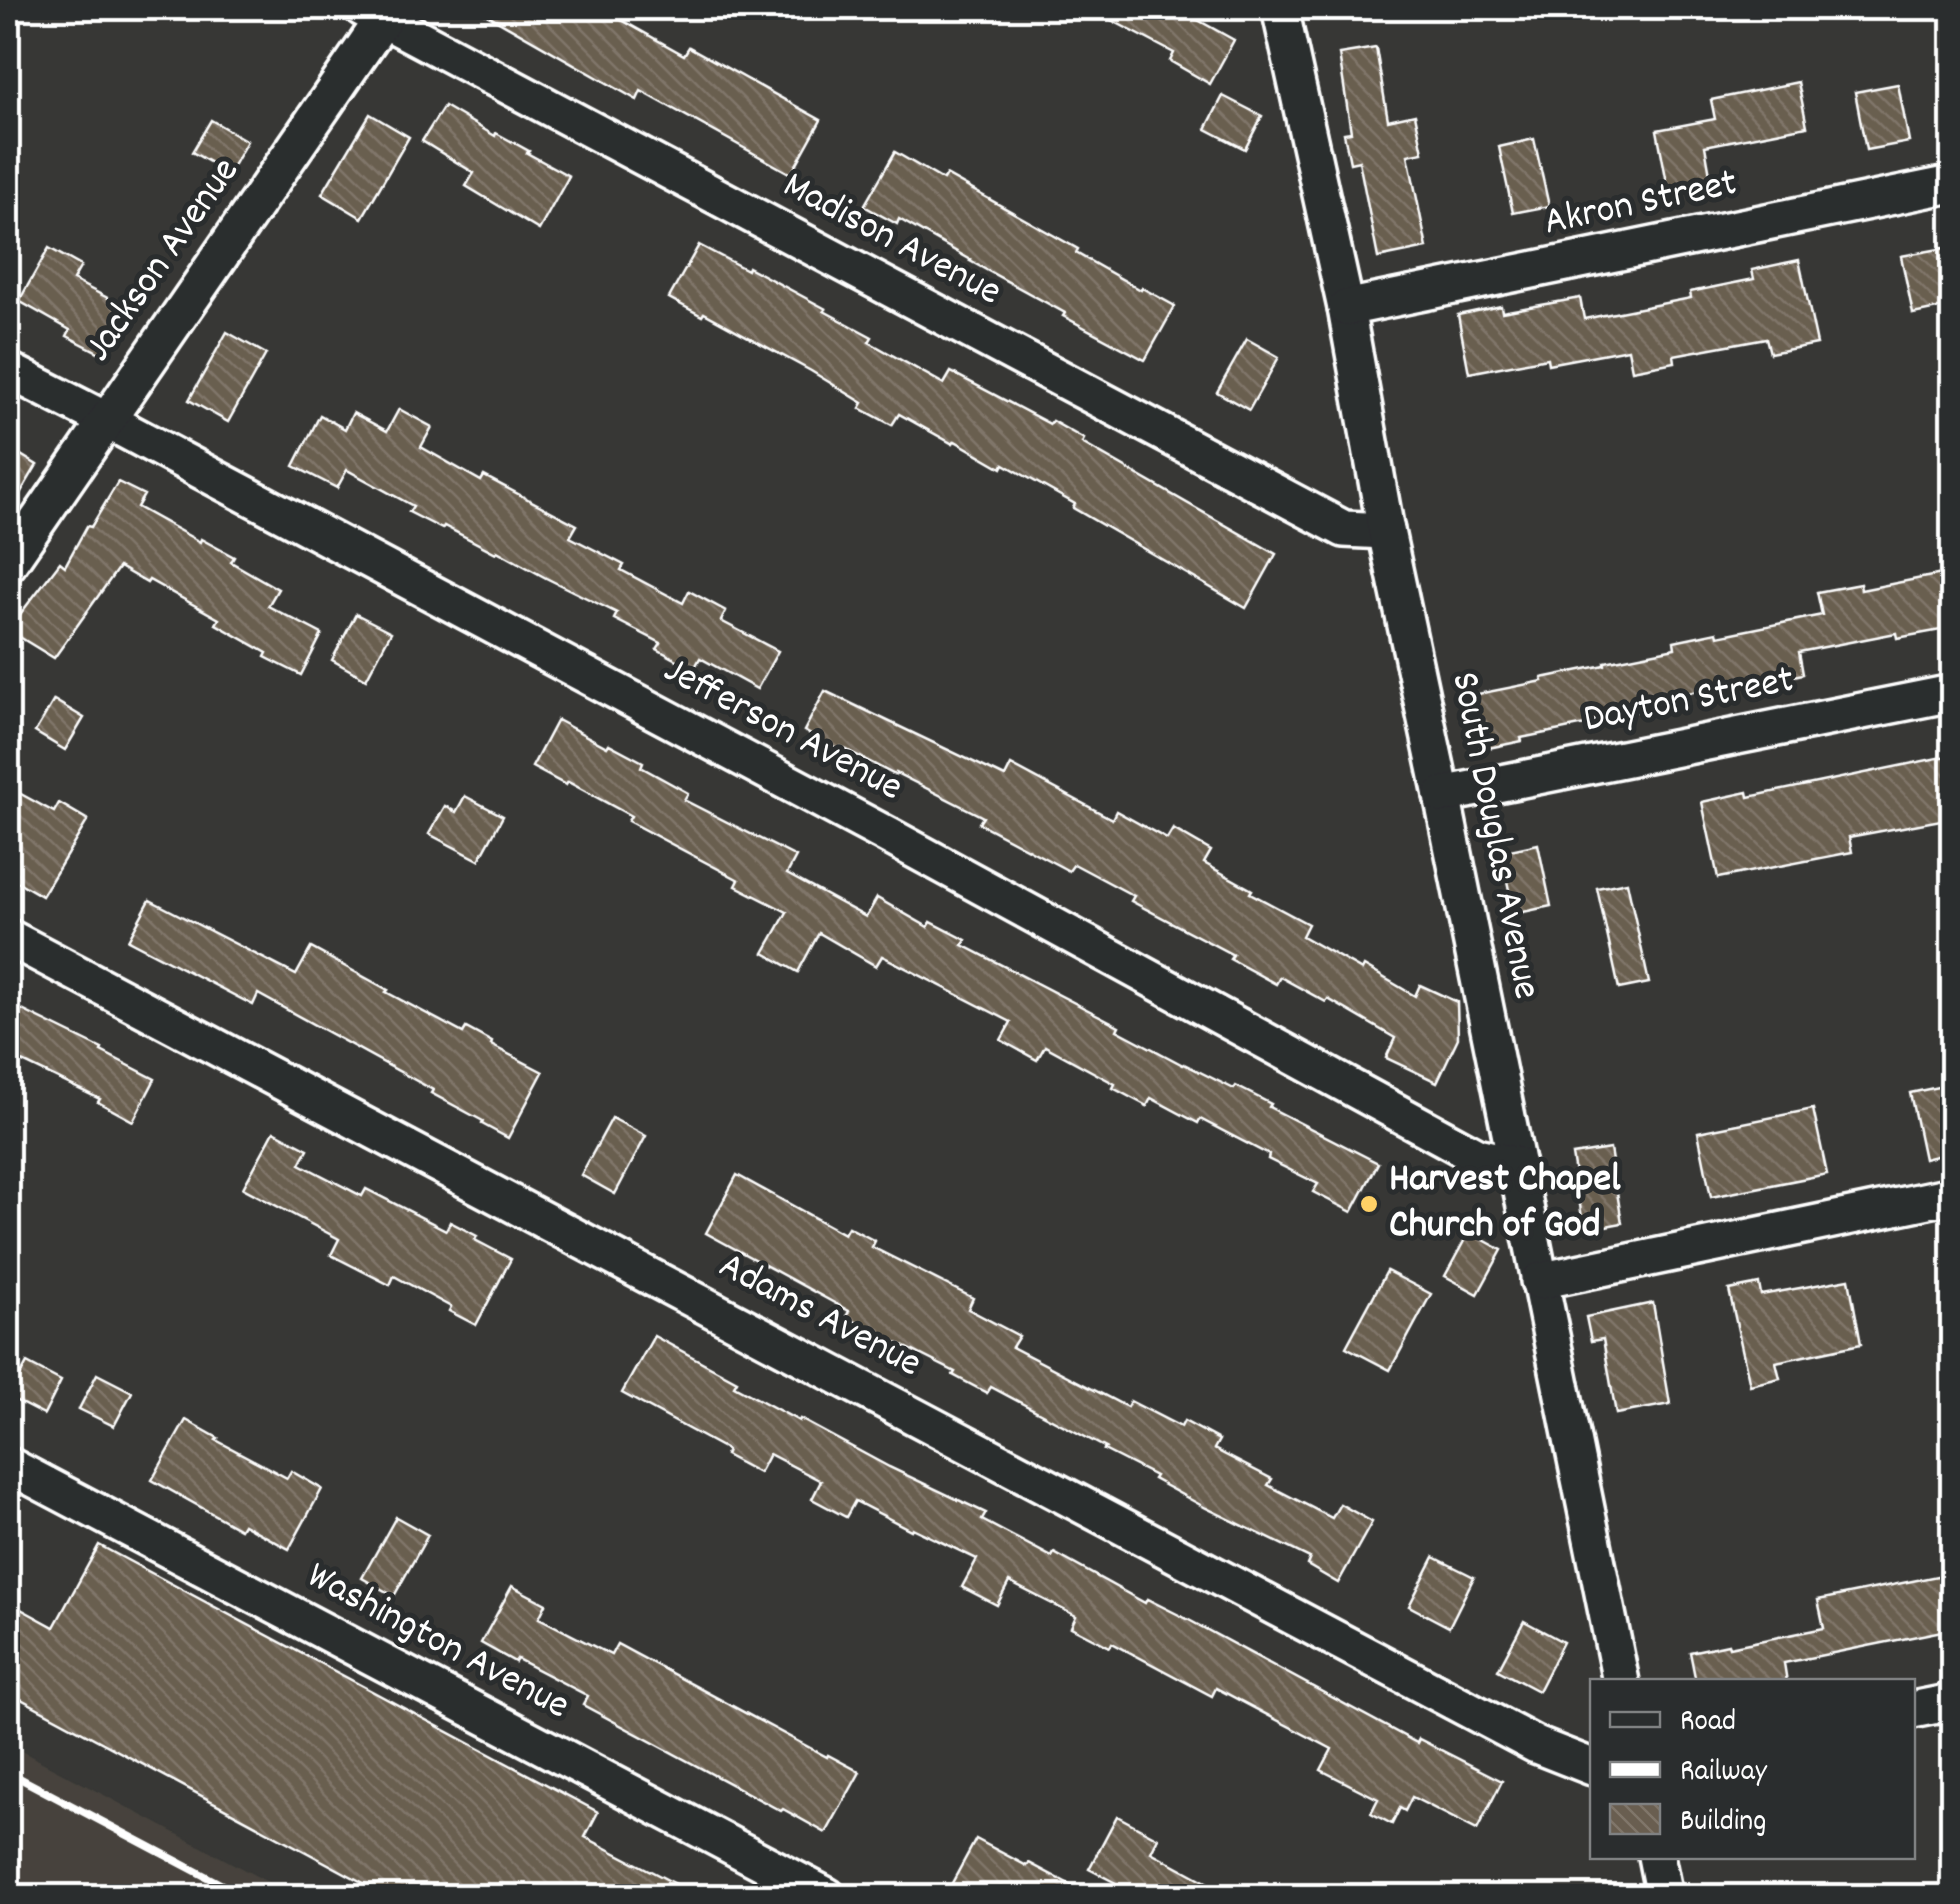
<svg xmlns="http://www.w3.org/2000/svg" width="1960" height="1904" font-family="Dekko,sans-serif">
<defs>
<pattern id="building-back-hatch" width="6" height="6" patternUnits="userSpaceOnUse" patternTransform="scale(2.5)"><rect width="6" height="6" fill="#695e50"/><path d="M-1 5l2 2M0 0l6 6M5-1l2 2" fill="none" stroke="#80766a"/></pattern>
</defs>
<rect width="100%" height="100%" fill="#373735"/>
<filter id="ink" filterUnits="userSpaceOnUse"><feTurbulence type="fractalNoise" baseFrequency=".01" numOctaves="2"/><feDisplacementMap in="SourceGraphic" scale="20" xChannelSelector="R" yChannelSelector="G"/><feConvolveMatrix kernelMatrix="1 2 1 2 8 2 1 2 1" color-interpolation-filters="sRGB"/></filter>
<g filter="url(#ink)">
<polygon fill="#46433d" points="8,1744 294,1896 8,1896"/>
<g fill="url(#building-back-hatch)" stroke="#fff" stroke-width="2.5">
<polygon points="476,8 600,8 684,55 689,47 821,120 791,174 641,91 637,100"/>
<polygon points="1088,8 1176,8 1234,40 1210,84 1170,61 1174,53"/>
<polygon points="1376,48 1388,120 1415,114 1423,152 1408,155 1427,248 1378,258 1359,161 1350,163 1344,133 1351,132 1339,54"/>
<polygon points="1798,82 1807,126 1705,146 1711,180 1668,188 1657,130 1715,119 1711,100"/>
<polygon points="1898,84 1909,142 1866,150 1855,92"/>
<polygon points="1223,96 1262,116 1245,149 1206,129"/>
<polygon points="444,106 495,136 496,133 529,151 527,153 569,176 539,230 466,186 474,173 422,141"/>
<polygon points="370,114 409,137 362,218 322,194"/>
<polygon points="211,120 247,141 229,173 192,152"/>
<polygon points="1534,139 1549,206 1513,213 1499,147"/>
<polygon points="895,152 943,180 946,175 1078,249 1076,253 1141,290 1142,288 1175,306 1145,360 1063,316 1065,313 970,261 971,260 899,219 897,224 864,206"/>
<polygon points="699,245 747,270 748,267 826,309 824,311 872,337 869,342 944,384 951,372 1050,424 1052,421 1084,439 1082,443 1276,554 1246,608 1073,508 1075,504 1004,464 1002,468 955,441 953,444 899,414 892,425 860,408 863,403 811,371 704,313 702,316 669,298"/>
<polygon points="49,248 81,266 73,280 127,308 102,354 67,336 70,330 19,301"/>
<polygon points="1945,248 1952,290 1952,306 1913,314 1901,256"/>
<polygon points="1799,260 1817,344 1770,353 1766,338 1674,355 1675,362 1632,370 1628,349 1548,364 1547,358 1469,373 1458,315 1501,306 1502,312 1580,298 1584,319 1691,298 1690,292 1754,279 1752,270"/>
<polygon points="227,332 266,354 228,422 189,400"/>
<polygon points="1247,339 1279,357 1249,410 1217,392"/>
<polygon points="399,409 432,427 421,447 481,481 484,476 577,525 570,537 624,565 621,570 683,603 689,591 726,611 721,621 778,651 757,689 700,658 694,669 657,649 661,643 614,619 617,613 546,578 497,551 496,553 444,526 442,529 409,512 413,506 347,470 337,488 294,466 320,415 345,429 353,413 387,431"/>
<polygon points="8,447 37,465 8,514"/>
<polygon points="118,482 144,495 137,507 200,542 201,539 234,557 231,562 278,589 268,606 322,634 301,675 265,657 267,653 216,624 219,619 149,580 147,583 119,567 54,658 8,630 60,562 65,566 87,526 91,527"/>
<polygon points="1952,572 1952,628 1897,638 1896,633 1799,652 1803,674 1761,683 1760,679 1657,699 1658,707 1595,720 1595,723 1521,738 1522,741 1479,750 1468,696 1543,681 1542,678 1605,665 1605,662 1675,648 1674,641 1717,632 1718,636 1822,615 1817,592 1860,584 1861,590"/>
<polygon points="356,614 391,632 366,679 332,660"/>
<polygon points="825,691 1005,777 1011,765 1112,819 1116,811 1167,839 1173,829 1211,851 1204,863 1252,890 1250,893 1308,924 1302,936 1362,970 1364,966 1415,996 1420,985 1457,1002 1458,1038 1437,1082 1386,1058 1395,1038 1328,999 1326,1002 1280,977 1276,984 1230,959 1233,955 1131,901 1134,896 1074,864 1069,871 979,823 983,817 896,773 895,775 841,747 839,750 804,731"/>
<polygon points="54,700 84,718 65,750 35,732"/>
<polygon points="557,720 607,747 609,744 643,762 641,767 688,793 684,800 796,857 787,874 866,917 877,898 928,927 931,922 966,940 963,945 1119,1026 1117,1030 1183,1065 1184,1064 1234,1089 1236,1086 1271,1104 1269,1107 1378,1163 1352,1212 1313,1192 1318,1184 1268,1159 1269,1155 1200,1119 1198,1123 1151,1098 1147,1106 1113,1088 1115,1084 1045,1046 1037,1060 1001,1040 1011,1022 882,956 876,966 819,933 798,972 764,953 787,912 736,886 739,880 628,821 631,816 568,782 566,785 532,767"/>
<polygon points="1952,755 1952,818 1849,837 1852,852 1718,878 1702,802 1748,792 1749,797"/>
<polygon points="8,787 54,812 59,803 88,820 42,896 8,876"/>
<polygon points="465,796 503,816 479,860 429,834 445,806 456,812"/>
<polygon points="1538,844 1551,906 1514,914 1501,852"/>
<polygon points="1627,882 1649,983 1619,989 1597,888"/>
<polygon points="150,900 296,975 311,948 388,990 386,992 463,1033 466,1028 492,1042 491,1045 543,1072 508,1138 482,1124 483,1121 431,1093 433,1090 258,994 253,1005 128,940"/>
<polygon points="16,1007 102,1049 101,1051 155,1079 133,1121 98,1102 100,1099 8,1055 8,1023"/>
<polygon points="1952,1084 1952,1152 1924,1159 1910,1093"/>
<polygon points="1813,1109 1827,1174 1711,1197 1698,1132"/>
<polygon points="612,1118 646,1136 615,1194 581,1175"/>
<polygon points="274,1131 308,1149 300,1164 362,1196 366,1189 446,1230 450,1222 477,1236 475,1240 511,1259 476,1325 449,1311 451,1307 394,1276 390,1285 331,1255 339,1239 243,1188"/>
<polygon points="1610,1149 1622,1223 1584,1230 1572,1155"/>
<polygon points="737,1175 844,1234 848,1227 875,1241 872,1247 973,1298 968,1309 1019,1336 1012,1347 1127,1407 1130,1401 1181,1427 1184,1421 1219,1440 1214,1449 1272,1479 1268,1485 1332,1518 1340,1504 1372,1522 1338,1583 1307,1565 1310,1558 1206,1508 1153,1479 1155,1476 1104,1450 1106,1448 991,1387 987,1393 953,1375 955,1372 846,1317 849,1311 706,1233"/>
<polygon points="1469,1232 1502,1250 1478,1294 1445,1276"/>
<polygon points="1387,1271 1431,1294 1390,1370 1346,1347"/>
<polygon points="1849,1279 1861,1344 1776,1362 1780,1378 1750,1385 1729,1290 1759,1284 1761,1295"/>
<polygon points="1653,1303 1670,1404 1616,1414 1603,1339 1591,1341 1586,1317"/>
<polygon points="654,1336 737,1381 734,1386 799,1421 800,1419 889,1467 986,1513 982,1520 1052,1557 1054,1553 1145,1603 1147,1599 1187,1619 1417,1743 1419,1739 1502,1781 1477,1830 1412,1797 1405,1811 1400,1808 1392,1824 1371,1813 1378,1799 1321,1770 1332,1749 1216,1688 1212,1696 1112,1643 1110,1647 1071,1627 1076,1616 1009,1582 997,1605 962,1587 977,1559 912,1528 911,1530 855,1501 846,1517 812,1499 821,1481 769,1454 759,1473 725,1455 727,1450 622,1393"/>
<polygon points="27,1363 61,1381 44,1415 9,1397"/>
<polygon points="97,1374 132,1392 114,1426 79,1409"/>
<polygon points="186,1420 218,1438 216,1440 287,1478 291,1471 322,1489 289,1549 243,1524 240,1529 152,1480"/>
<polygon points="396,1517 428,1535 394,1596 362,1578"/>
<polygon points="99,1545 598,1812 585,1837 699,1896 388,1896 8,1692 8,1602 54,1627"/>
<polygon points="1434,1557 1474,1577 1449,1627 1409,1606"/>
<polygon points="1952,1573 1952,1629 1784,1663 1787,1682 1696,1682 1690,1652 1728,1644 1729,1647 1824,1628 1818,1600"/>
<polygon points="512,1586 546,1604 539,1618 611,1655 617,1644 827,1757 828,1755 860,1772 826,1833 783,1809 781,1811 583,1705 588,1696 517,1659 515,1662 481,1643"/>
<polygon points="1524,1621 1563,1642 1538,1691 1498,1670"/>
<polygon points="1117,1816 1158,1838 1151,1852 1232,1896 1141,1896 1089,1869"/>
<polygon points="976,1839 1027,1866 1029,1863 1092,1896 945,1896"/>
</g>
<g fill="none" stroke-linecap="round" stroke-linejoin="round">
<defs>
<g id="minor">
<polyline points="362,8 1344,529 1386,531"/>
<polyline points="1280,8 1346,308 1386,531 1442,795 1621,1682"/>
<polyline points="1346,308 1952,184"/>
<polyline points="8,370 106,420 889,836 1477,1156 1517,1165"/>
<polyline points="8,564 391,8"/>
<polyline points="1442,795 1952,693"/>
<polyline points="8,937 1536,1745 1592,1767"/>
<polyline points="1539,1281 1952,1195"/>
<polyline points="8,1465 827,1896"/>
<polyline points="1912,1710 1952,1702"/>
<polyline points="1656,1856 1664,1896"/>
</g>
</defs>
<use href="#minor" stroke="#fff" stroke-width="42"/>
<use href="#minor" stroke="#2a2d2e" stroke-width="35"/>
<polyline stroke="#fff" stroke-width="8" points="8,1772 243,1896"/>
</g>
</g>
<circle fill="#ffd166" stroke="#2a2d2e" stroke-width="4" cx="1369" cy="1204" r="10"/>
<g text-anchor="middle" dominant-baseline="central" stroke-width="10" stroke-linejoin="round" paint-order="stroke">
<g font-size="40" fill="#fff" stroke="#2a2d2e">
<text transform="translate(1641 205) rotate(-12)">Akron Street</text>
<text transform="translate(891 241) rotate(28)">Madison Avenue</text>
<text transform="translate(164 261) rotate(-55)">Jackson Avenue</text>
<text transform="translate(1689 702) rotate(-11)">Dayton Street</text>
<text transform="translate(782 731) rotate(28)">Jefferson Avenue</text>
<text transform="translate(1493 836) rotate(79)">South Douglas Avenue</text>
<text transform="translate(819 1317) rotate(28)">Adams Avenue</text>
<text transform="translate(437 1643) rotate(28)">Washington Avenue</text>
</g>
<g font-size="40" font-weight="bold" fill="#fff" stroke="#2a2d2e" text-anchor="start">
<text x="1389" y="1181">Harvest Chapel<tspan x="1389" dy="46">Church of God</tspan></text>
</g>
</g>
<rect width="1960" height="1904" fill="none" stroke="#2a2d2e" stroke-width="40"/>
<rect x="20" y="20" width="1920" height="1864" fill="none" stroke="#fff" stroke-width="4" filter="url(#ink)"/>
<rect x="1590" y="1679" width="325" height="180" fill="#2a2d2e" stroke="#7f8182" stroke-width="2.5"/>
<rect x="1610" y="1712" width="50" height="15" fill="#2a2d2e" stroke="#7f8182" stroke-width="2.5"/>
<text x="1680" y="1729" font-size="30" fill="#ffffff">Road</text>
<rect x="1610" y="1762" width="50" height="15" fill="#ffffff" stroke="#7f8182" stroke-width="2.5"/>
<text x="1680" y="1779" font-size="30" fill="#ffffff">Railway</text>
<rect x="1610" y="1804" width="50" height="30" fill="url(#building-back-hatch)" stroke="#7f8182" stroke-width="2.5"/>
<text x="1680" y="1829" font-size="30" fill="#ffffff">Building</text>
</svg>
